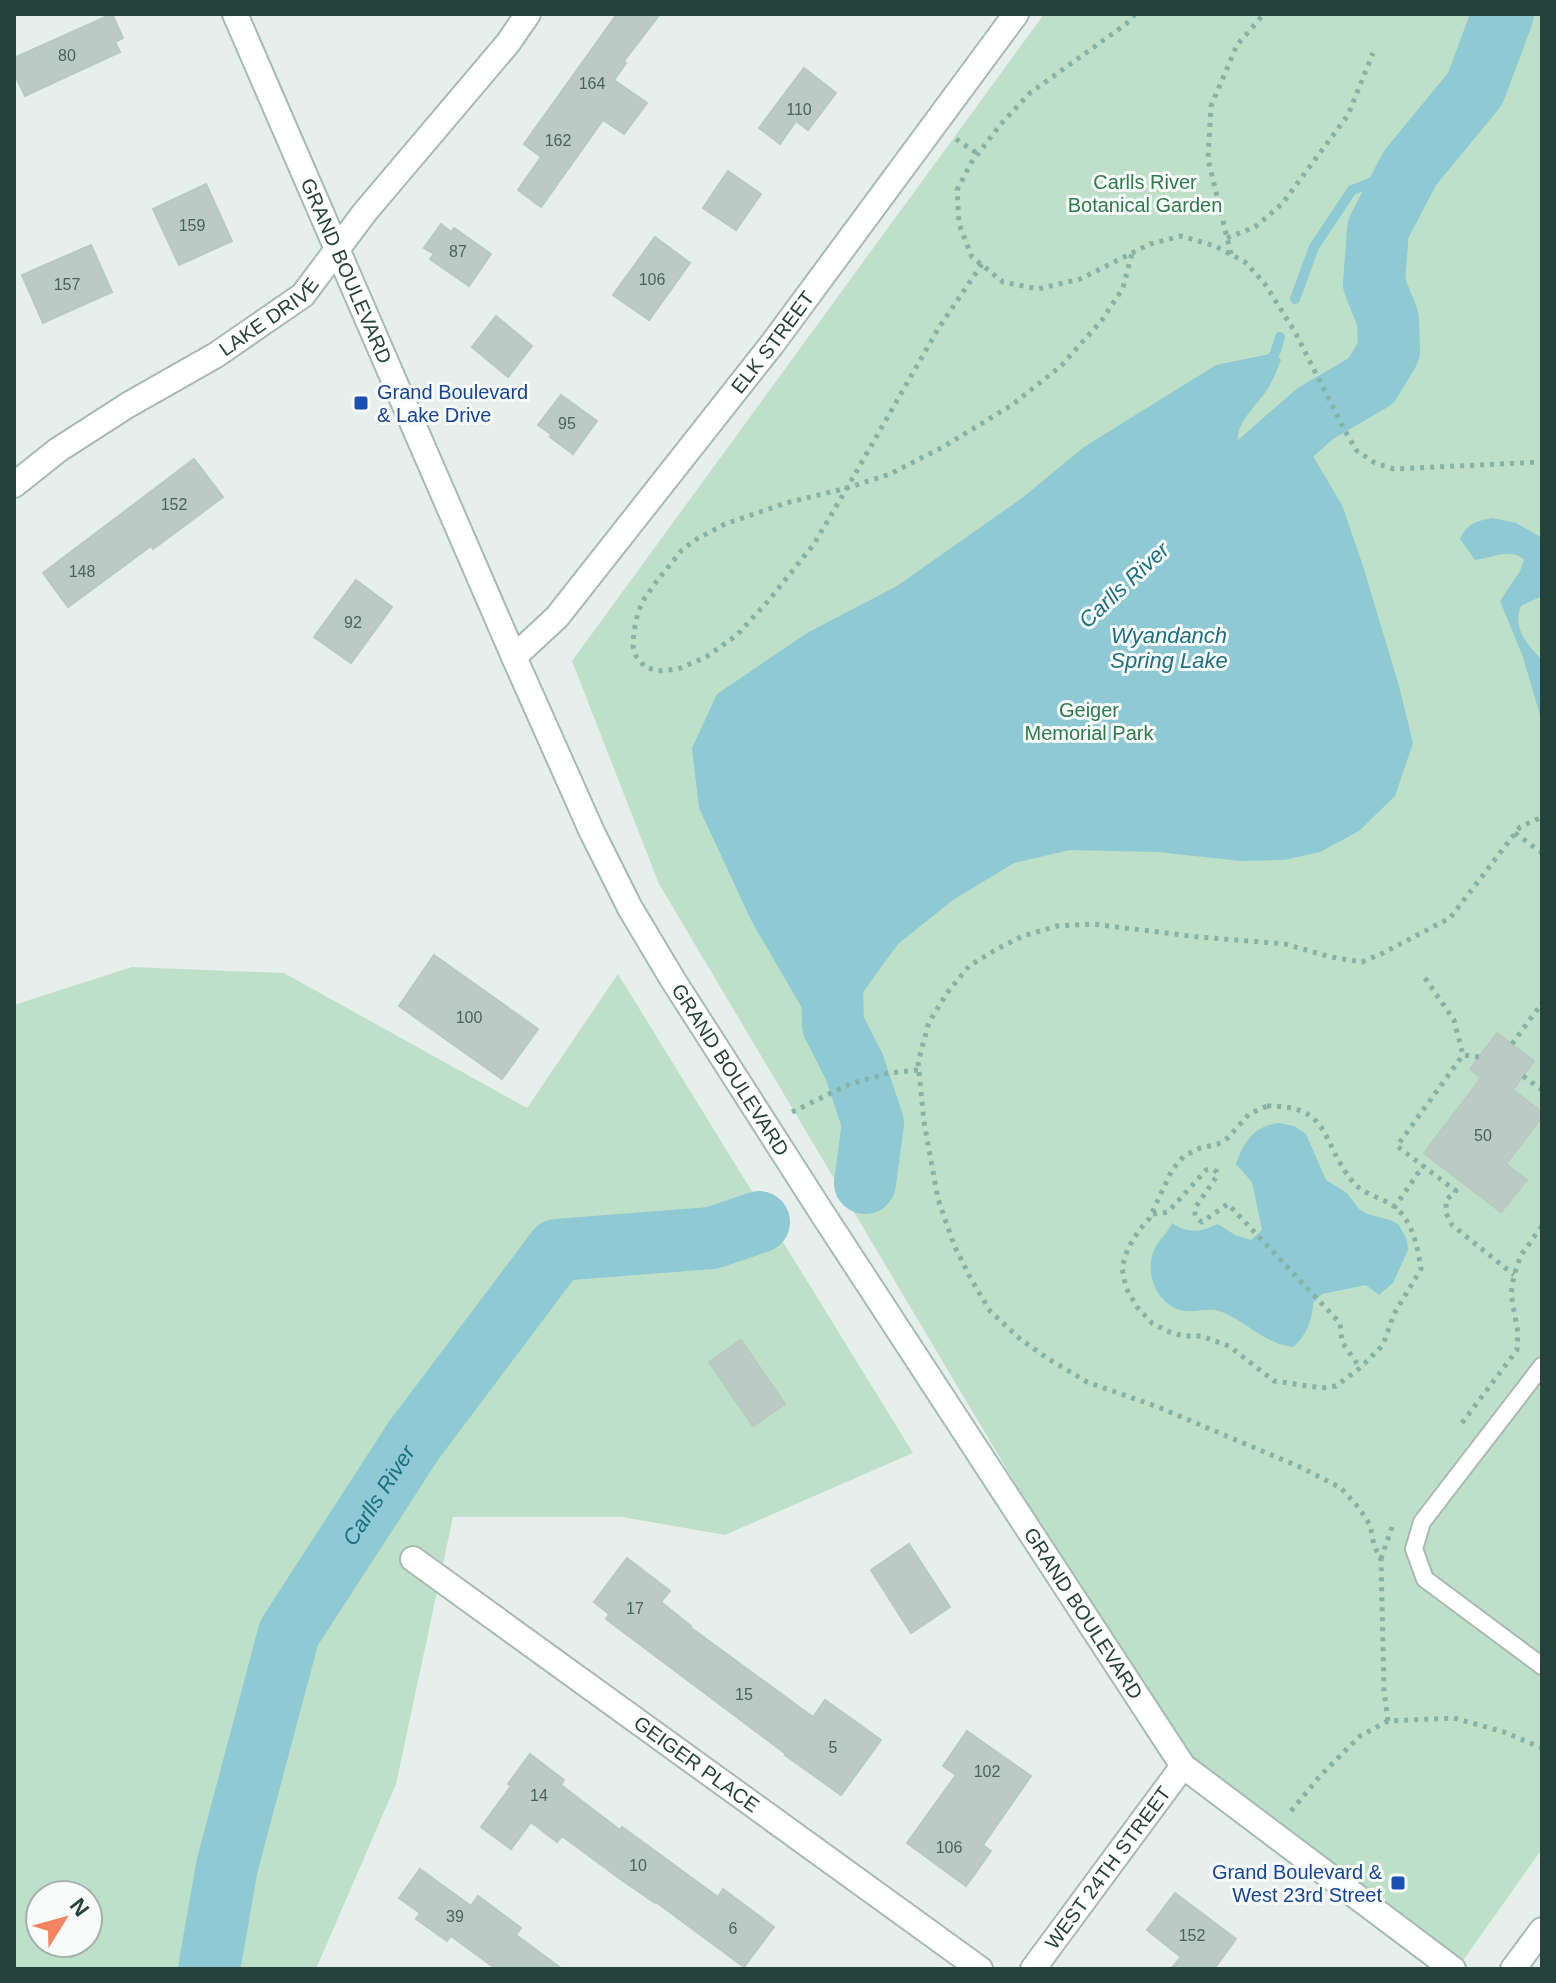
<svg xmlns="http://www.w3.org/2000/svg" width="1556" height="1983" font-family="Helvetica,sans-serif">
<rect width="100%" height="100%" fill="#e6efeb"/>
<g fill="#bfe0c8" fill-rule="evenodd">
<polygon points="1044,14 1542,14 1542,1849 1457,1969 1183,1766 659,884 572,661"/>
<path d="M 132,967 L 284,973 L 527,1108 L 618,974 L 913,1453 L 725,1535 L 622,1517 L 453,1517 L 396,1784 L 316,1969 L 14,1969 L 14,1005 ZM 40,1895 L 88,1895 L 88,1943 L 40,1943 Z"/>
</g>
<g fill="#8ec9d4">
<path d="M 1275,353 L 1281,360 C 1277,370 1273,381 1267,390 C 1252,412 1225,431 1245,457 L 1257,460 L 1300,406 L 1316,413 L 1313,456 L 1342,505 L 1363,566 L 1399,686 L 1413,743 L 1395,796 L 1359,831 L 1320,852 L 1284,860 L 1241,861 L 1157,852 L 1070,850 L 1014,863 L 953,900 L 898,944 L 851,1009 L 833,1025 L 809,1020 L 752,922 L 699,808 L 692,748 L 717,694 L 807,633 L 897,586 L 1022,498 L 1084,447 L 1216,365 Z"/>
<path d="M 1493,518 L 1516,523 L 1542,538 L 1542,596 L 1521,606 C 1512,627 1527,645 1542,660 L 1542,722 L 1523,657 L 1500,601 L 1520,571 L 1524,560 C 1511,547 1492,558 1475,560 L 1460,539 C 1467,523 1477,521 1493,518 Z"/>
<path d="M 1279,1123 L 1294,1126 L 1306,1134 L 1326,1180 L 1347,1193 L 1359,1209 L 1368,1214 L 1393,1221 L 1399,1225 L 1407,1240 L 1408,1250 L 1393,1283 L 1379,1295 L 1366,1285 L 1322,1294 L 1313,1303 C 1313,1318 1306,1337 1293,1347 C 1265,1344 1247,1322 1222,1312 C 1210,1307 1198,1312 1185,1311 C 1157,1307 1143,1272 1155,1248 C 1159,1239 1168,1233 1172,1223 C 1188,1234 1202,1232 1218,1224 L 1235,1235 L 1251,1240 L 1262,1230 L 1252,1182 L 1236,1164 C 1244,1141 1254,1126 1279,1123 Z"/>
</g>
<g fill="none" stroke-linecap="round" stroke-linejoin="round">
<g stroke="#8ec9d4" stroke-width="10">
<polyline points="1295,299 1314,247 1352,190 1410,168"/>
<polyline points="1268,364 1275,353 1280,337"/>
</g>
<g stroke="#8ec9d4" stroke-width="62">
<polyline points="1253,468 1316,413 1371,381 1389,351 1388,319 1374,284 1378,229 1410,168 1475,89 1503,14"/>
<polyline points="831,940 833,1025 854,1066 873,1123 865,1183"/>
<path id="s1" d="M 209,1969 L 227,1866 L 289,1633 L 414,1440 L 557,1250 L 712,1238 L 759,1222"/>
</g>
</g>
<g fill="#bbcac4" stroke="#b8c9c2" stroke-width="2">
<polygon points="112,14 123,38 115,42 120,52 25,96 14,73 14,58"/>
<polygon points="617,14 660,14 624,61 626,63 614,80 647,103 624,134 603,120 541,207 518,190 541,157 524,144"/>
<polygon points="804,68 836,93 808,130 796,121 780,144 759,128"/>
<polygon points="728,171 761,194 736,230 703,208"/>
<polygon points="206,184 232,241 179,265 153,209"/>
<polygon points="441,224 451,232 454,228 491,254 469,286 430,259 434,254 424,248"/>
<polygon points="655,237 690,263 649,320 613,295"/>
<polygon points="91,245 112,292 43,323 22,275"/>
<polygon points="496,316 532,346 508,377 472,347"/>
<polygon points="561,395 597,421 573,454 550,437 552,435 538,425"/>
<polygon points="194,459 223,497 153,549 151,546 68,607 43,573"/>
<polygon points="356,580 392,607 351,663 314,637"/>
<polygon points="434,955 538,1029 502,1079 399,1006"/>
<polygon points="1497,1033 1534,1061 1513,1090 1542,1112 1542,1117 1506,1164 1527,1180 1501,1212 1424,1153 1481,1078 1470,1069"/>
<polygon points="741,1340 785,1404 753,1426 709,1362"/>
<polygon points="909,1544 950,1607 911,1633 871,1570"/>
<polygon points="627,1558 670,1591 661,1602 691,1626 690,1627 813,1717 825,1700 881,1740 841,1795 785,1755 786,1754 606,1619 609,1614 594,1602"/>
<polygon points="967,1731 1031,1776 983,1845 991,1851 966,1886 907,1843 956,1775 943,1766"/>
<polygon points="530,1754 564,1780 561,1785 620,1830 622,1827 718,1897 723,1889 774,1927 744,1967 656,1902 655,1903 623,1881 562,1836 557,1842 531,1822 511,1849 481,1827 511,1786 508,1784"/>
<polygon points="420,1869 471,1906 478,1896 521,1928 516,1935 562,1969 496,1969 451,1936 447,1941 416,1919 420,1913 399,1898"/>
<polygon points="1175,1893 1236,1939 1214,1969 1171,1969 1181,1957 1147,1930"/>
</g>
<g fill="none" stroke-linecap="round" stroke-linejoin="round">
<defs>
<polyline id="lane" points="1542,1366 1422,1522 1414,1549 1425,1579 1542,1666"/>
<g id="street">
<path id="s2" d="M 14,485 L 58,450 L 128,405 L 216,355 L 303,295 L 365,212 L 508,43 L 528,14"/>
<path id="s3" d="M 514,657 L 557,617 L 773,343 L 1016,14"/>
<path id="s4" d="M 413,1559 L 980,1969"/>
<path id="s5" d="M 1033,1969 L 1183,1766"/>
</g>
<g id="secondary">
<path id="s6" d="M 235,14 L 514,657 L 592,832 L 630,908 L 673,980 L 822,1213 L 1183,1766 L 1453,1969"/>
<polyline points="1513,1969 1542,1930"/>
</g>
</defs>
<use href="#lane" stroke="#a8b8b2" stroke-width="20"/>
<use href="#street" stroke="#a8b8b2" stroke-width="28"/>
<use href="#secondary" stroke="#a4bbb3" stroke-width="28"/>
<g stroke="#86b3a5" stroke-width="5" stroke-dasharray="4 6" stroke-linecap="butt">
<polyline points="1135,14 1126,24 1030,93 1000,125 971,163 957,190 959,224 972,257 1003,282 1038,289 1080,279 1150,244 1181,236 1215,246 1245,262 1265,284 1295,332 1345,431 1357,451 1375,463 1394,469 1542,462"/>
<polyline points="956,139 978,154"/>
<polyline points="1227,238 1255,227 1282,204 1348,115 1373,53"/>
<polyline points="1231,254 1208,159 1211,106 1237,45 1264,14"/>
<polyline points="982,264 938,329 847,488 814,544 769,600 737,635 706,657 678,669 658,671 645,667 636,656 633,646 634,631 638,612 644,599 656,582 682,550 695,540 725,524 786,503 847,488 890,474 943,447 1012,405 1061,366 1102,320 1123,288 1132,253"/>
<polyline points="1515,833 1542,853"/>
<polyline points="1425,978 1454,1020 1463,1055"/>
<polyline points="1512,1044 1542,1003"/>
<polyline points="1479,1057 1463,1055 1397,1146 1456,1191 1446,1200 1446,1213 1452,1225 1514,1275"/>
<polyline points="1523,1076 1542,1090"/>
<path d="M 1267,1106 C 1332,1105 1320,1142 1353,1182 C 1360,1191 1374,1196 1385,1201 C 1411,1213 1417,1243 1421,1269 L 1394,1314 L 1383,1345 L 1360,1368 L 1336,1386 L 1322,1388 L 1274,1381 L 1229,1346 L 1201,1336 L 1183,1336 L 1167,1331 L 1152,1323 L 1137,1307 L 1126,1288 L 1122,1267 L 1128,1248 L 1140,1229 L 1149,1219 L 1172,1170 L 1184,1156 L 1200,1148 L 1218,1144 L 1228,1138 L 1249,1114 Z"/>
<polyline points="792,1112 850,1084 889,1073 918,1070"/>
<polyline points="1394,1208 1423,1166"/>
<path d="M 1153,1214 L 1168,1212 L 1206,1170 L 1212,1169 L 1217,1172 L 1217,1176 L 1195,1208 C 1194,1215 1196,1219 1202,1222 L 1228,1204 L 1340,1323 L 1342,1342 L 1360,1368"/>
<polyline points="1462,1423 1517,1350 1518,1333 1511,1294 1514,1275 1521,1255 1542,1226"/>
<polyline points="1381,1559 1392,1527"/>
<polyline points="1388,1721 1384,1690 1381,1560 1374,1545 1370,1525 1359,1508 1341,1488 1300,1467 1158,1407 1087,1382 1047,1358 1019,1338 990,1311 971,1279 954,1245 938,1199 924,1122 918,1062 929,1022 947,993 969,966 997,949 1023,936 1057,926 1093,924 1199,937 1285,944 1331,957 1362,962 1383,953 1450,918 1520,827 1542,817"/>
<polyline points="1291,1811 1320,1776 1360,1736 1388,1721 1454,1718 1504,1732 1542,1748"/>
</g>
<use href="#lane" stroke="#fff" stroke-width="16"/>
<use href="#street" stroke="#fff" stroke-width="24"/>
<use href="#secondary" stroke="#fff" stroke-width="24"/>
</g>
<g fill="#1a4fb4" stroke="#f7fbf9" stroke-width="3">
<rect x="353" y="395" width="16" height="16" rx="4"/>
<rect x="1390" y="1875" width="16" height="16" rx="4"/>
</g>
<g text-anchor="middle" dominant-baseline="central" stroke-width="6" stroke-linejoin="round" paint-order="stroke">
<g font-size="16" fill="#4a645c">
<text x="67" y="55">80</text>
<text x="592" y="83">164</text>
<text x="799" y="109">110</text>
<text x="558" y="140">162</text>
<text x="192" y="225">159</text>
<text x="458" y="251">87</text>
<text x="652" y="279">106</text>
<text x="67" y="284">157</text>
<text x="567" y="423">95</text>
<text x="174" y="504">152</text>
<text x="82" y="571">148</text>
<text x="353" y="622">92</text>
<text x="469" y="1017">100</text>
<text x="1483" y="1135">50</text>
<text x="635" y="1608">17</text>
<text x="744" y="1694">15</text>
<text x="833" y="1747">5</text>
<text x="987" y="1771">102</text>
<text x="539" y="1795">14</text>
<text x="949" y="1847">106</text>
<text x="638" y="1865">10</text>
<text x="455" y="1916">39</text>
<text x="733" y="1928">6</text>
<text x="1192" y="1935">152</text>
</g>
<g font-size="20" fill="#2d7a4b" stroke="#f7fbf9">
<text x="1145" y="182">Carlls River<tspan x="1145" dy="23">Botanical Garden</tspan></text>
<text x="1089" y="710">Geiger<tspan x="1089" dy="23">Memorial Park</tspan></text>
</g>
<g font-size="20" fill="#24423a" stroke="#f7fbf9">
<text stroke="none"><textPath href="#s6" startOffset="280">GRAND BOULEVARD</textPath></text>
<text stroke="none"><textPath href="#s2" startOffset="306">LAKE DRIVE</textPath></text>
<text stroke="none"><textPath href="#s3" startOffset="408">ELK STREET</textPath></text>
<text stroke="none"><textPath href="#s6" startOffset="1168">GRAND BOULEVARD</textPath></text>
<text stroke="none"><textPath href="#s6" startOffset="1816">GRAND BOULEVARD</textPath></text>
<text stroke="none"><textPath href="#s4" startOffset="350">GEIGER PLACE</textPath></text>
<text stroke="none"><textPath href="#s5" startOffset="126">WEST 24TH STREET</textPath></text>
</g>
<g font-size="20" fill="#164399" stroke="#f7fbf9" text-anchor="start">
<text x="377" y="392">Grand Boulevard<tspan x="377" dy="23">&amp; Lake Drive</tspan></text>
<text x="1382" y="1872" text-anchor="end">Grand Boulevard &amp;<tspan x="1382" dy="23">West 23rd Street</tspan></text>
</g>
<g font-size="22" font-style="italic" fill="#1c6f80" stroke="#f7fbf9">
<text transform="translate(1124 585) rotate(-43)">Carlls River</text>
<text x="1169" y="635">Wyandanch<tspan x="1169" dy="25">Spring Lake</tspan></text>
<text stroke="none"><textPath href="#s1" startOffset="510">Carlls River</textPath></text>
</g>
</g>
<rect width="1556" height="1983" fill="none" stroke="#24423a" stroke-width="32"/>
<g transform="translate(64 1919) rotate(53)"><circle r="38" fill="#f7fbf9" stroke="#a3b1ad" stroke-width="2"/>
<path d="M0-6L14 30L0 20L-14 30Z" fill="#f4845f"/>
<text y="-12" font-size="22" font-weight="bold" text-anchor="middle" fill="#24423a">N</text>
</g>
</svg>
